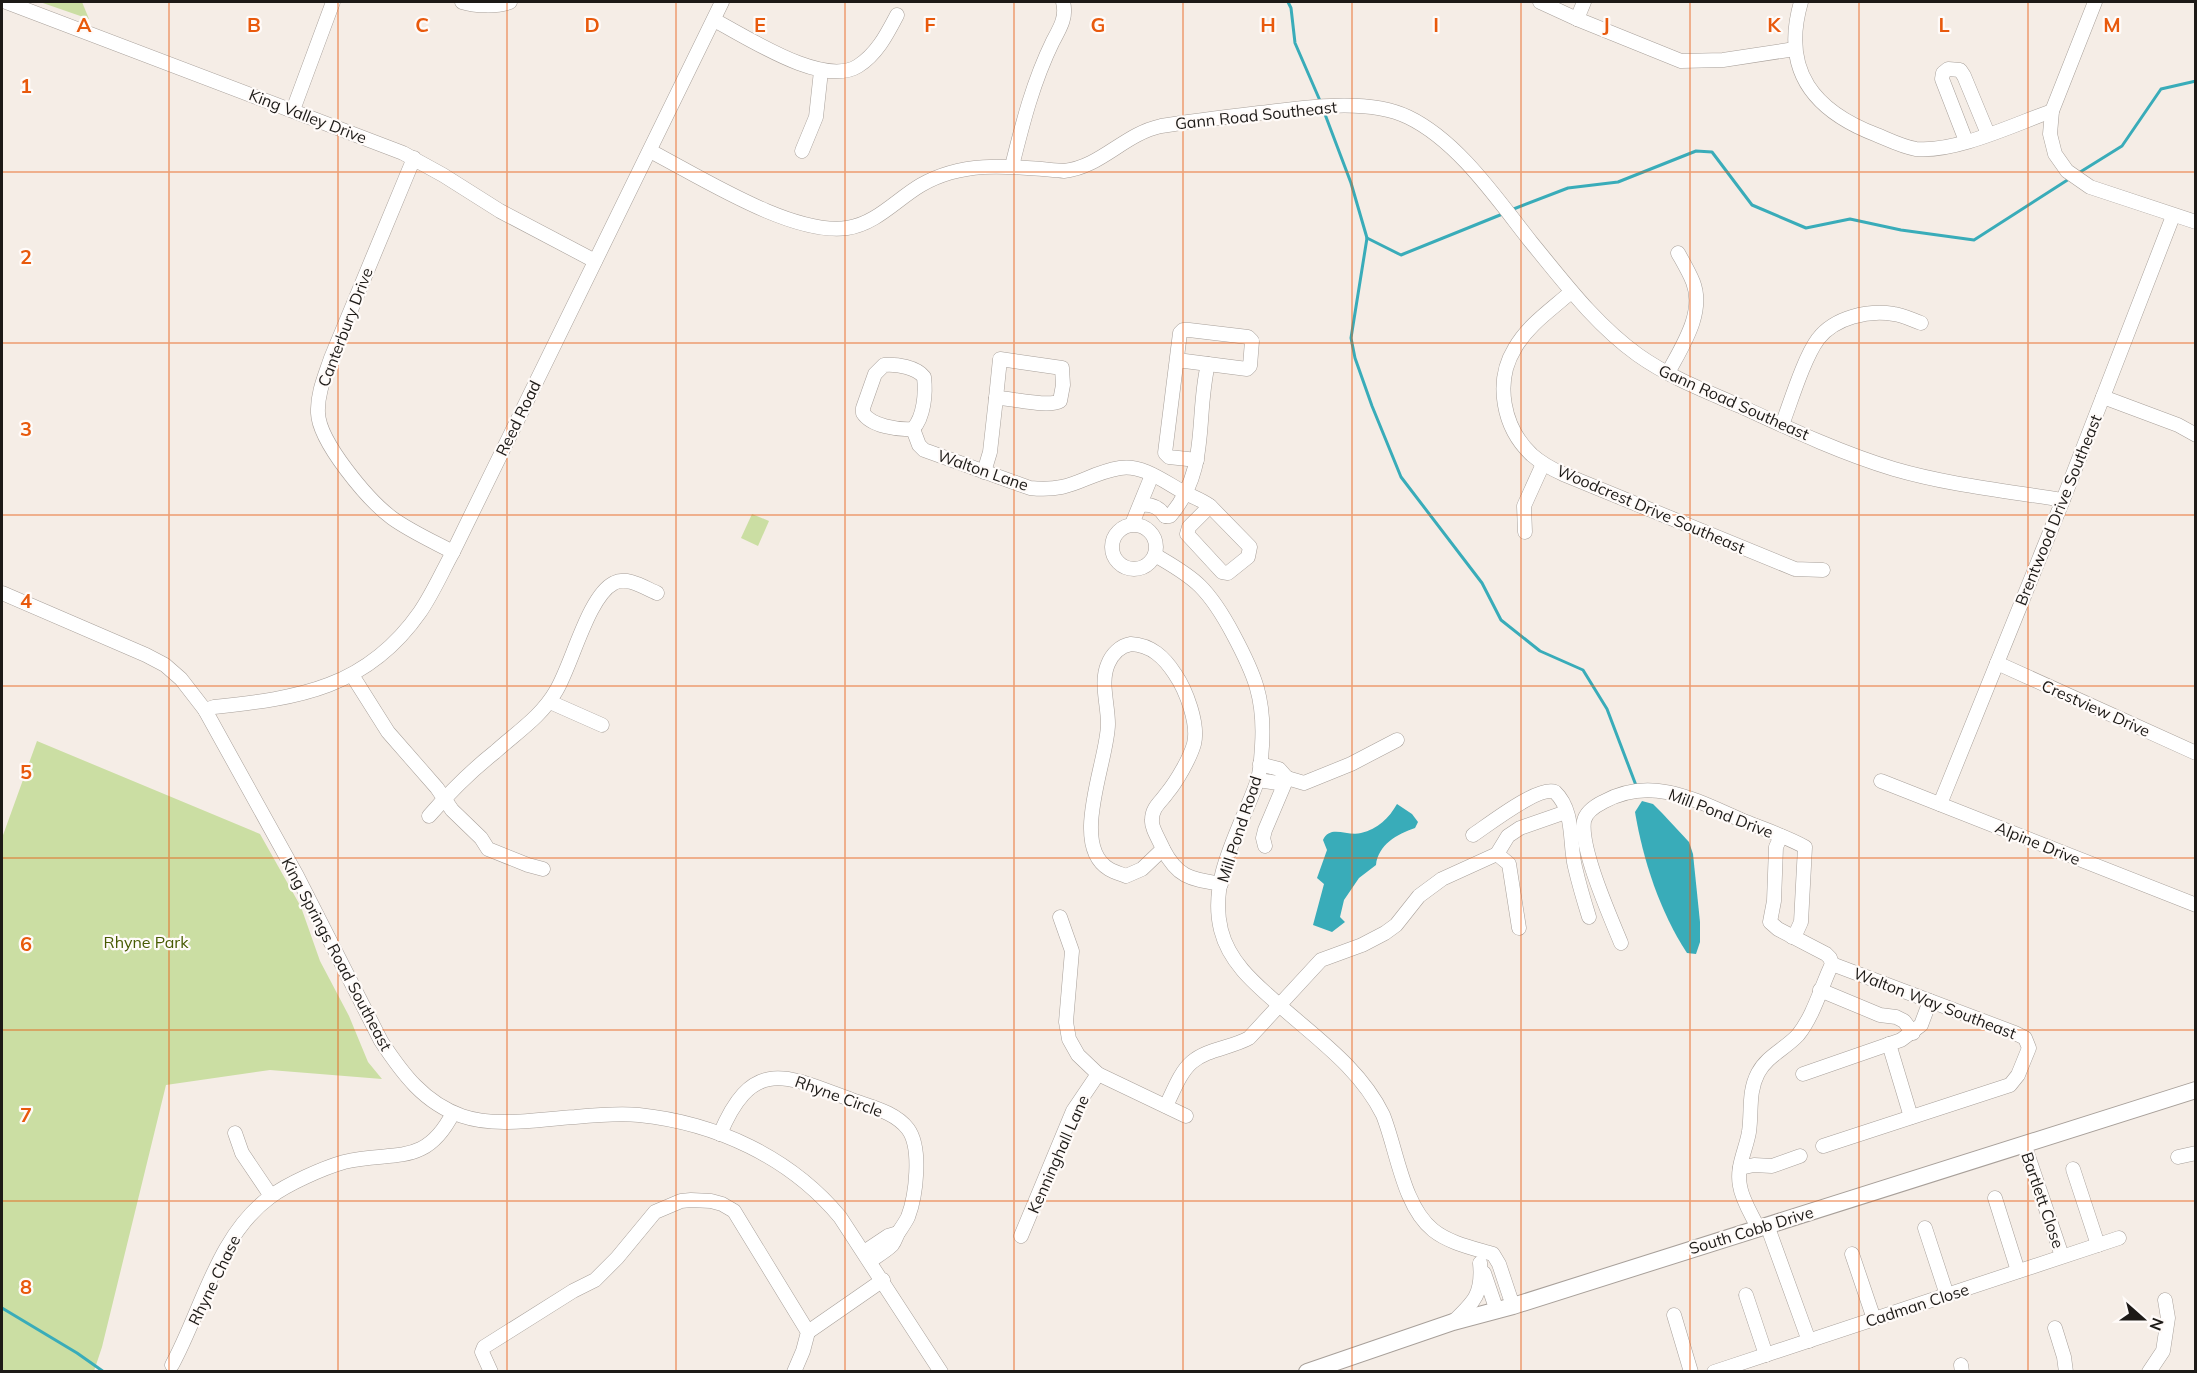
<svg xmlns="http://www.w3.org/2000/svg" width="2197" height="1373" font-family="Mulish,sans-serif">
<rect width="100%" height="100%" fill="#f5ede6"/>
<g fill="#cbdea3">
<polygon points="40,2 82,2 89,19"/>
<polygon points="752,514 769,521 758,546 741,538"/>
<polygon points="37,741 260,834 301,907 320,961 349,1016 368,1062 382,1079 270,1070 166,1085 102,1347 94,1371 2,1371 2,838"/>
</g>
<g fill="#39acb9">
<path d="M 1642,801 L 1653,804 L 1662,813 L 1689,842 L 1693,854 L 1700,922 L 1700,942 L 1696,954 L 1687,953 C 1660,912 1643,860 1635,812 Z"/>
<path d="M 1397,804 L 1412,814 L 1418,822 L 1415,828 C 1397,834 1378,845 1376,865 L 1359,878 L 1344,900 L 1340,917 L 1345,922 L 1332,932 L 1313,925 L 1324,884 L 1317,878 L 1327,850 L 1323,840 C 1330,824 1348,837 1361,833 C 1378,829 1389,818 1397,804 Z"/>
</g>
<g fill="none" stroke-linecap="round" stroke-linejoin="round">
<g stroke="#39acb9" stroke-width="3">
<polyline points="1288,2 1291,8 1295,43 1321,103"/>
<polyline points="1323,109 1351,183 1367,238 1351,338 1355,358 1372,406 1401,477 1482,583 1501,620 1540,651 1583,670 1607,709 1637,788"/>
<polyline points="2077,174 2122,146 2161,89 2196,81"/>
<polyline points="1511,210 1568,188 1618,182 1696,151 1712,152 1752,205 1806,228 1850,219 1901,230 1974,240 2069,179"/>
<polyline points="1367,238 1401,255 1505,213"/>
<polyline points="2,1308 77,1353 104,1372"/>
</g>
<defs>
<g id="minor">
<polyline points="6,2 403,153 443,175 500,211 595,261"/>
<path d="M 462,2 C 475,6 497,7 510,2"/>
<polyline points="1540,2 1577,19 1681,61 1723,60 1795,49"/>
<path d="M 1801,2 C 1781,71 1814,111 1877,135 C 1889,140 1903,147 1916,149 C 1955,153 2015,124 2052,111"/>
<polyline points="2095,2 2052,111 2050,134 2055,154 2067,171 2090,187 2196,222"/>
<polyline points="1577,19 1584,2"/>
<path d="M 714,20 C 747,37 823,88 858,66 C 877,54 887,34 897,15"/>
<polyline points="293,110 333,2"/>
<polyline points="1966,141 1942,79 1943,73 1948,69 1960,70 1964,76 1988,134"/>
<path d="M 650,151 C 699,176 792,236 847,228 C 876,224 897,199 921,185 C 966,159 1015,167 1064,171 C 1101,167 1124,134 1161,126 C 1193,121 1226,117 1259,113 C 1303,108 1367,97 1408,117 C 1458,141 1497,199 1531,242 C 1564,282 1595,324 1638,355 C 1669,377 1705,391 1740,406 C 1790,429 1841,453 1894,469 C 1949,485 2007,491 2063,500"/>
<polyline points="802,151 816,117 821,71"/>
<path d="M 414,158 L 331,358 C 325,376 317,394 318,413 C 319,442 368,500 392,518 C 410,531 432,541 453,552"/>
<path d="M 1012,166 C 1023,122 1033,82 1053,41 C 1060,28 1067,17 1063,2"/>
<path d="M 1571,292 C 1552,309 1528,325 1515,348 C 1494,382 1503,428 1532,455 C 1541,463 1552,469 1563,474 L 1795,569 L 1823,570"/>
<path d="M 1000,359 L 1062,368 L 1063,385 L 1060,401 C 1048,408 1012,398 996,398 Z"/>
<polyline points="1177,360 1247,369 1250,366 1252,341 1248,337 1189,330 1183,330 1180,333 1165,453 1169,457 1197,460"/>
<path d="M 884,365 C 897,364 916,367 924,377 C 926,393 924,417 913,429 C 898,430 871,426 863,413 L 863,408 L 875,374 Z"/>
<path d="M 1668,373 C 1682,346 1705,313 1693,282 C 1689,272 1683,262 1678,253"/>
<polyline points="2103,397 2178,425 2196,435"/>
<path d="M 1782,425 C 1791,401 1804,358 1818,339 C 1835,317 1868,310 1894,314 C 1903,315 1912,320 1921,323"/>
<path d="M 913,429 L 919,445 L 924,450 L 1030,488 C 1073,493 1084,474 1120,468 C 1143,464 1166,483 1185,493 C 1193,497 1202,500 1210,506"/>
<polyline points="984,472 990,452 996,398"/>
<path d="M 1141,505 C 1152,504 1159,507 1165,516"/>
<polygon points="1210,506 1250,547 1248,557 1228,573 1222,572 1187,534 1189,527"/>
<path d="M 1165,516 L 1170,516 C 1210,469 1195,419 1208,364"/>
<polyline points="1132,524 1152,475"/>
<circle cx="1134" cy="547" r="22"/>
<polyline points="1525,532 1524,506 1543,464"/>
<path d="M 1155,555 C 1170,564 1187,573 1200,586 C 1214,600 1224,617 1233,634 C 1255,675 1265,699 1262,746 C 1261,758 1261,771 1257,782 C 1241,828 1208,879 1221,930 C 1229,962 1254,983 1278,1004 C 1316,1038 1360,1068 1383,1115 C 1397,1150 1403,1206 1433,1230 C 1449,1243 1473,1248 1493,1254 L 1499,1264 L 1513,1306"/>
<path d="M 2,593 L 146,655 L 165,665 L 181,679 L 205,710 L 297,876 L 381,1041 C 402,1073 424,1103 462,1116 C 497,1128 539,1119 575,1117 C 596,1115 618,1113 639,1115 C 716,1123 790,1157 840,1217 L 941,1372"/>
<path d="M 1131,644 C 1151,645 1164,657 1175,674 C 1186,690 1199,724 1194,744 C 1190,758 1177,781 1167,793 C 1161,802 1152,807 1152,820 C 1151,828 1160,841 1163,849 L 1142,869 L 1126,876 C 1121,874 1114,872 1109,869 C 1069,845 1108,760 1108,724 C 1108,704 1100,682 1108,664 C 1112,654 1120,646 1131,644 Z"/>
<polyline points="1997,663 2196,753"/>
<polyline points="352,675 388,732 437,788 452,810 481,838 488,849 528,865 543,869"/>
<polyline points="550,702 602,725"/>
<path d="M 205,710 L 214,707 C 299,698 367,688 420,612 C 433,593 442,572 453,552 L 722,2"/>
<polyline points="1260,764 1279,769 1287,778"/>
<polyline points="1258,780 1278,783 1287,778 1304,783 1351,764 1397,740"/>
<polyline points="1881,781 2196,905"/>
<polyline points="1940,804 2063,500 2173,216"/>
<path d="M 429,816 C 449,793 471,771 495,752 C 517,732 541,717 556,691 C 572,665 588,596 614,583 C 627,576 645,588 657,593"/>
<path d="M 1473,835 C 1488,825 1539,785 1555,792 C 1575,811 1569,843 1575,867 C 1579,884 1584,901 1589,917"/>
<polyline points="1265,846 1263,838 1265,830 1287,778"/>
<path d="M 1163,849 C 1178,878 1191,879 1221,884"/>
<polyline points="1497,854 1509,864 1519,928"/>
<polyline points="1060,917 1072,951 1066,1022 1069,1039 1078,1055 1098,1074 1186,1116"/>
<path d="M 1621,943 C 1610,916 1580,849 1584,821 C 1586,812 1595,806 1603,802 C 1653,774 1699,802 1746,822 C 1766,830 1787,837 1805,847 L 1801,922 L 1796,933 L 1792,937"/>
<polyline points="1820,990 1880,1015 1896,1017 1904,1021 1913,1033"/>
<polyline points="1889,1044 1911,1117"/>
<polyline points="1803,1074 1901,1040 1921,1025 1930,1001"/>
<path d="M 1166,1106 C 1173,1092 1180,1072 1192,1062 C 1207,1049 1231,1048 1249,1038 L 1321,960 L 1362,945 L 1385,933 L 1396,925 L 1419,896 L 1442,879 L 1497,854 L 1508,836 L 1520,828 L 1566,812"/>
<polyline points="235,1133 242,1153 271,1196"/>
<path d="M 720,1134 C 753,1055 787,1076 852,1100 C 871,1107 895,1112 908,1129 C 922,1148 916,1196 908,1217 C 905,1223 902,1227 898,1233 C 896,1237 895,1241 892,1245 C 886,1251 877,1256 870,1261"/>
<polyline points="2024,1144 2062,1256"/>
<polyline points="1823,1146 2010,1085 2018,1075 2029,1048 2025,1038 2015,1033 1832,964"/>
<polyline points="2178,1157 2196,1153"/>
<polyline points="1740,1168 1754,1165 1772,1166 1800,1156"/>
<polyline points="2073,1169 2098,1245"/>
<polyline points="1995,1198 2018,1271"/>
<polyline points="1767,1225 1809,1341"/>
<path d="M 1758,1228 C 1752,1215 1742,1200 1740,1186 C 1736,1167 1746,1150 1749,1132 C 1752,1111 1748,1092 1758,1073 C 1767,1056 1785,1049 1798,1035 C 1814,1015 1821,987 1832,964 L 1830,958 L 1826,954 L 1778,929 L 1770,922 L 1774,901 L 1776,847 L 1781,836"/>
<polyline points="1925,1228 1947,1295"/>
<polyline points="1021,1236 1073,1111 1098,1074"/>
<polyline points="864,1252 888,1236 898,1233"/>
<polyline points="1852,1254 1874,1319"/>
<polyline points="1484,1273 1497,1311"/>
<polyline points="1746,1295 1766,1355"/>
<polyline points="1674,1315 1691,1372"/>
<path d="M 1453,1322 C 1474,1302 1483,1294 1480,1263"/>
<polyline points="2055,1328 2064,1357 2066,1372"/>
<polyline points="808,1332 883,1280"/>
<path d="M 172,1365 C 202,1310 217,1236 270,1197 C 287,1184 323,1168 344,1162 C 394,1150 425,1168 453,1113"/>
<polyline points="1961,1365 1962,1372"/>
<polyline points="491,1372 482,1352 484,1347 573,1291 595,1280 617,1258 655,1212 681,1201 691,1200 711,1201 722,1204 734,1211 808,1332 803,1351 794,1372"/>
<polyline points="1714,1372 2119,1238"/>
<polyline points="2149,1372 2163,1351 2168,1318 2165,1300"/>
</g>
<polyline id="major" points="1307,1372 1453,1322 1513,1306 2196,1090"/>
</defs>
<use href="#minor" stroke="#a8a09a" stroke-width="15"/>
<use href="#major" stroke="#a8a09a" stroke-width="18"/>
<use href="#minor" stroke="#fff" stroke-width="14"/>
<use href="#major" stroke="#fff" stroke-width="16"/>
</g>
<path fill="none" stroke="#e8590c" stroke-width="1.5" stroke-opacity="0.55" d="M 169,2 L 169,1372M 338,2 L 338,1372M 507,2 L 507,1372M 676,2 L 676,1372M 845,2 L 845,1372M 1014,2 L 1014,1372M 1183,2 L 1183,1372M 1352,2 L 1352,1372M 1521,2 L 1521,1372M 1690,2 L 1690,1372M 1859,2 L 1859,1372M 2028,2 L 2028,1372M 2,172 L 2196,172M 2,343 L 2196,343M 2,515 L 2196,515M 2,686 L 2196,686M 2,858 L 2196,858M 2,1030 L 2196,1030M 2,1201 L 2196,1201"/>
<g text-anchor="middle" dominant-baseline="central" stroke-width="4.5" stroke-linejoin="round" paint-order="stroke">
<g font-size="16" fill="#1d1a17" stroke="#fffbf9">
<text transform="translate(1256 115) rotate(-6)">Gann Road Southeast</text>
<text transform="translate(308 116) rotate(21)">King Valley Drive</text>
<text transform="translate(345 327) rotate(-69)">Canterbury Drive</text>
<text transform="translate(1734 402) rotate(24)">Gann Road Southeast</text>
<text transform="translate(518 418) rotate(-64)">Reed Road</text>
<text transform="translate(983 470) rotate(19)">Walton Lane</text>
<text transform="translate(1651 509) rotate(23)">Woodcrest Drive Southeast</text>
<text transform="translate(2058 510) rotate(-68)">Brentwood Drive Southeast</text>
<text transform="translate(2096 708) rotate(24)">Crestview Drive</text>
<text transform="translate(1721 813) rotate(21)">Mill Pond Drive</text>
<text transform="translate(1239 829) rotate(-72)">Mill Pond Road</text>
<text transform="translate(2038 843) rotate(22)">Alpine Drive</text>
<text transform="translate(337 954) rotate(62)">King Springs Road Southeast</text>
<text transform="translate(1935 1003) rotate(21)">Walton Way Southeast</text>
<text transform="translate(839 1096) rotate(20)">Rhyne Circle</text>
<text transform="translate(1058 1154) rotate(-66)">Kenninghall Lane</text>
<text transform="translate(2043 1200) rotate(71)">Bartlett Close</text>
<text transform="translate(1751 1230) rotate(-17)">South Cobb Drive</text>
<text transform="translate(214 1280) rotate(-64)">Rhyne Chase</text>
<text transform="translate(1917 1305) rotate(-18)">Cadman Close</text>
</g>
<g font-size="16" fill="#475a02" stroke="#fffbf9">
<text x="146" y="942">Rhyne Park</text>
</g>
</g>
<g font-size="20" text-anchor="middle" font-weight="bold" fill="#e8590c" stroke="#fffbf9" stroke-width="4.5" stroke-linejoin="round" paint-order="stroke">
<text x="84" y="32">A</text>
<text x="254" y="32">B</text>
<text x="422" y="32">C</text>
<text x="592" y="32">D</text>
<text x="760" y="32">E</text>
<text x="930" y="32">F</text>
<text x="1098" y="32">G</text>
<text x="1268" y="32">H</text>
<text x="1436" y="32">I</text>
<text x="1606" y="32">J</text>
<text x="1774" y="32">K</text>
<text x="1944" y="32">L</text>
<text x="2112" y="32">M</text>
<text x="26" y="93">1</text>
<text x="26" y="264">2</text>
<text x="26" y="436">3</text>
<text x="26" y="608">4</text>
<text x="26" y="779">5</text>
<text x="26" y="951">6</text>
<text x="26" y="1122">7</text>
<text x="26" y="1294">8</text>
</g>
<rect width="2197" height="1373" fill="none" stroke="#1d1a17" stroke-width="6"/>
<g transform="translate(2143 1319) rotate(111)" stroke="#fffbf9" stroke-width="4.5" paint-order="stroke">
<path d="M0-4.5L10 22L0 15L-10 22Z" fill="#1d1a17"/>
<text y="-9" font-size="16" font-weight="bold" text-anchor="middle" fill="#1d1a17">N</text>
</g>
</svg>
